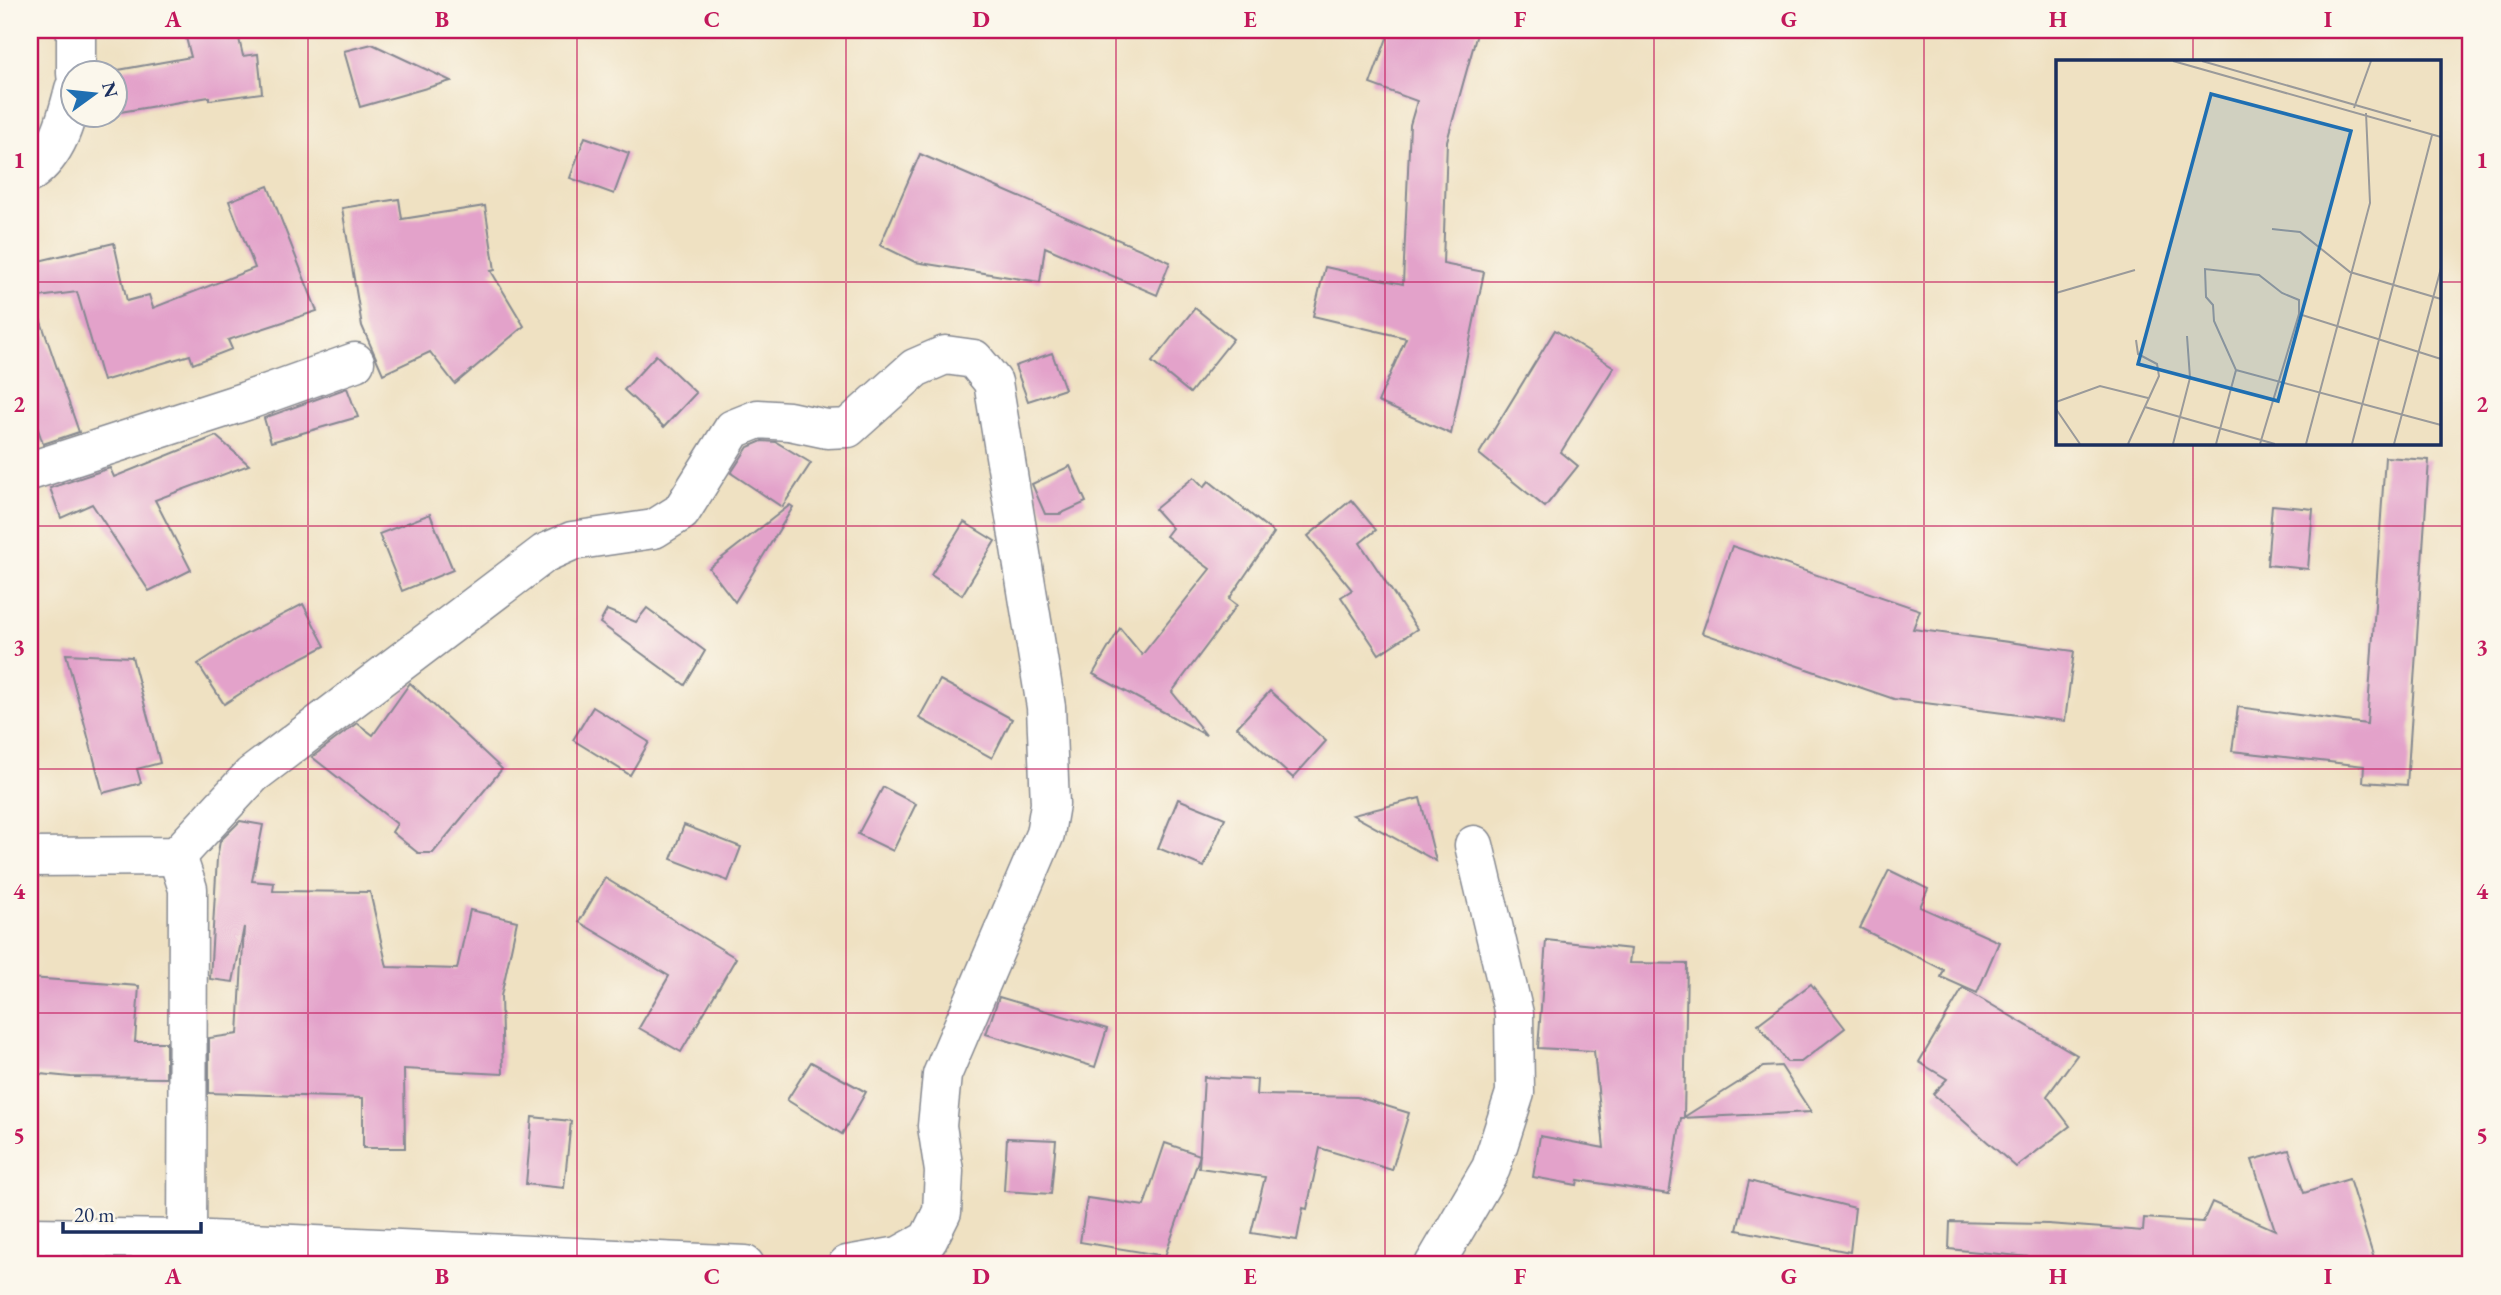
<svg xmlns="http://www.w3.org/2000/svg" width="2501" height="1295" font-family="'EB Garamond',serif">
<rect width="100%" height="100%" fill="#fbf7ec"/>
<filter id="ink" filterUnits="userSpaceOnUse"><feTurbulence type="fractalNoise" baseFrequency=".0143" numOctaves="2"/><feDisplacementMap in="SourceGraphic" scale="14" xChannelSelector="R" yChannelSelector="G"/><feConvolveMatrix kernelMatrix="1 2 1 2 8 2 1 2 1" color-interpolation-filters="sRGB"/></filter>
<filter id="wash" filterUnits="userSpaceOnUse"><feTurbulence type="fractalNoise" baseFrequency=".00686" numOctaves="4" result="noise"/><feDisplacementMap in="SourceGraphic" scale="28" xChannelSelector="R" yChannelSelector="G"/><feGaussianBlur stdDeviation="1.57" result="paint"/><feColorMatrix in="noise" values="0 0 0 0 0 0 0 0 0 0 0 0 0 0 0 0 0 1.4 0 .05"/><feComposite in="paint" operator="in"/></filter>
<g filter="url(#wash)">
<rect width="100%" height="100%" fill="#efe1c2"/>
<g id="blocks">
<g fill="#e3a2ca">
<polygon points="184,30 237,30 243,56 258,54 262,93 209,100 209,97 120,112 116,74 113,71 191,57"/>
<polygon points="1390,30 1478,30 1447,141 1443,264 1484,272 1451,434 1378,402 1406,338 1313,316 1325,267 1403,284 1410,125 1417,101 1370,84"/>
<polygon points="372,44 451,81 360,107 344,51"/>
<polygon points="585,137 629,153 614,194 570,178"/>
<polygon points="920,154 1170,262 1157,295 1045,247 1040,282 915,262 880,245"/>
<polygon points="268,186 317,311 228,340 232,349 193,364 190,355 103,381 77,292 30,298 30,263 114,243 127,301 149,295 153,308 255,268 229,201"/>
<polygon points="399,199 402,219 485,206 495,270 491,271 524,326 455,384 430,352 383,374 362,326 342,208"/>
<polygon points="36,307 79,432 43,444 30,405 30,308"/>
<polygon points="1195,308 1233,339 1190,393 1152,362"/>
<polygon points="1555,330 1614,367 1561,452 1578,466 1545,507 1479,454"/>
<polygon points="1052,353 1065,389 1028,401 1015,366"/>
<polygon points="656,355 696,393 664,427 624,390"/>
<polygon points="347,388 358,417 271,442 264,418"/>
<polygon points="216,436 249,465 155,500 191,570 149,591 92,504 61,518 50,488 110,468 114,477"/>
<polygon points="762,441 776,442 811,463 782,507 731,473 748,447"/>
<polygon points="2385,457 2429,460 2407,785 2363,782 2364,766 2232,751 2238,707 2367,724"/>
<polygon points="1070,466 1086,502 1060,514 1045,514 1032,484"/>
<polygon points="1194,477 1204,487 1209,481 1274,533 1229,599 1237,605 1172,692 1206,735 1093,674 1120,628 1142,655 1210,569 1166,536 1172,528 1155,509"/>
<polygon points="1351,500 1376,530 1360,543 1417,629 1379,654 1341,597 1352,590 1308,536"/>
<polygon points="790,505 793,507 735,602 709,568"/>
<polygon points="2272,505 2313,509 2308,569 2267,565"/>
<polygon points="430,514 453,570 402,591 379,534"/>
<polygon points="964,522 995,541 962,595 931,575"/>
<polygon points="1732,546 1920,610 1913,629 2074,651 2065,721 1894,699 1702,633"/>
<polygon points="303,604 325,646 272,673 224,704 198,664 236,639"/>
<polygon points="647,608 705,651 685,685 600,623 607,610 636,622"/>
<polygon points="66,654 132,657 160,763 137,769 141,783 103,793"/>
<polygon points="940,680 1012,719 992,758 919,718"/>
<polygon points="410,683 502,769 433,853 418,853 392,832 397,824 312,757 357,723 373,735"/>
<polygon points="1270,691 1326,741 1293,778 1237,727"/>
<polygon points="593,707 649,742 630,775 573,740"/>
<polygon points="883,787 916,804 893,851 858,834"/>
<polygon points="1420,798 1436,861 1353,815"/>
<polygon points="1178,799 1225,818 1204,867 1158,848"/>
<polygon points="240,821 263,825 252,881 274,883 273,891 370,892 387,967 457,969 470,910 517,921 501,996 503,1074 404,1069 405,1148 363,1148 363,1098 209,1093 209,1038 238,1034 244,927 233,982 210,979 217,858 220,841"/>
<polygon points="684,825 741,847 728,881 671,859"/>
<polygon points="1889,870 1928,889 1920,907 1999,942 1977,993 1941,977 1944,970 1860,928"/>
<polygon points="605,878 736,958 681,1052 639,1028 669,976 579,922"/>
<polygon points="1546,940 1631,949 1629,963 1687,964 1684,1117 1763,1067 1781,1066 1811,1112 1681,1118 1669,1194 1578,1180 1577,1185 1533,1177 1540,1136 1604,1148 1594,1051 1538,1048"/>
<polygon points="30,978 139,986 135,1042 166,1042 166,1078 71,1077 30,1073"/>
<polygon points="1811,984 1845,1028 1801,1062 1787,1062 1758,1024"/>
<polygon points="1963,988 2077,1055 2047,1096 2070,1126 2016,1167 1933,1094 1947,1079 1919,1062"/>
<polygon points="999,997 1107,1029 1095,1067 986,1034"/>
<polygon points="811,1062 866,1092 842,1134 787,1100"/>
<polygon points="1204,1077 1257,1080 1256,1095 1357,1097 1409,1113 1392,1170 1320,1148 1307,1209 1303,1208 1297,1240 1251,1233 1265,1177 1199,1168"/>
<polygon points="532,1117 571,1121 564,1188 526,1184"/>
<polygon points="1007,1138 1056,1140 1051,1194 1004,1191"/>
<polygon points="1165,1143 1200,1155 1165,1256 1080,1242 1087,1198 1144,1206"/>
<polygon points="2289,1150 2304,1193 2349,1179 2376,1265 2060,1265 2061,1260 1949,1249 1950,1222 2048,1224 2143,1231 2144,1218 2203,1222 2212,1202 2275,1230 2252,1160"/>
<polygon points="1749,1181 1855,1208 1850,1252 1737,1230"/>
</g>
</g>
</g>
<g filter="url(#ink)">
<use href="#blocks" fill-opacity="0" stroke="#858890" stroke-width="2"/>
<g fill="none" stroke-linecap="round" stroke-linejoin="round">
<defs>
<g id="minor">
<polyline points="76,30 76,74"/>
<path d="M 30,173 C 58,153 66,121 74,89"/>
<polyline points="30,471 246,401 355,362"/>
<polyline points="177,856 188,889 187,1265"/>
<polyline points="30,857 177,856 252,775 545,553 572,541 654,529 681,512 733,429 758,419 789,421 827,429 848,428 915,368 945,355 974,359 993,382 1046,707 1050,804 1045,834 942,1075 937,1126 944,1171 942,1212 928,1240 899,1256 847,1265"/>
<polyline points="30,1237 188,1239 745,1265"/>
<polyline points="1434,1265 1491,1168 1515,1093 1514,1014 1474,845"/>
</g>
</defs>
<use href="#minor" stroke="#858890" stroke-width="41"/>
<use href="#minor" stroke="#fff" stroke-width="38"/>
</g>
</g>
<path fill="none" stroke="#c2185b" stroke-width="2" stroke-opacity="0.55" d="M 308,30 L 308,1265M 577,30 L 577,1265M 846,30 L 846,1265M 1116,30 L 1116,1265M 1385,30 L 1385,1265M 1654,30 L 1654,1265M 1924,30 L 1924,1265M 2193,30 L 2193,61M 30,282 L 2058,282M 2440,282 L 2471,282M 2193,443 L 2193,1265M 30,526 L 2471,526M 30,769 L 2471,769M 30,1013 L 2471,1013"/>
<g transform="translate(2056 60)">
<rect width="385" height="385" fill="#efe1c2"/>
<path fill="none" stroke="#9a9a9a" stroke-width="2" d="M 117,1 L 385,77M 146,1 L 355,61M 298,48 L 315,1M 216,169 L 244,172 L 294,212 L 385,239M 0,233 L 79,210M 180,310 L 385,365M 0,342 L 44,326 L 92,338M 89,347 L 219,384M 0,349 L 24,384M 72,384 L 103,316 L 101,304 L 82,294 L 80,280M 117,384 L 134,318 L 131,276M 160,384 L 180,310 L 158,261 L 157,245 L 150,237 L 149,209 L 203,215 L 226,233 L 243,240 L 243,254M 204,384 L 243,254 L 385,299M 250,384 L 314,143 L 310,53M 296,384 L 376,75M 338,384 L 385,208"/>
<path fill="#1f6fb2" fill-opacity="0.15" stroke="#1f6fb2" stroke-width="3.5" d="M 155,34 L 295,71 L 222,341 L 82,304 Z"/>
<rect width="385" height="385" fill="none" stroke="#1b2f5e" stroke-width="3.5"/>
</g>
<rect width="2501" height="1295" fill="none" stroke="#fbf7ec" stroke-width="77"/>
<g transform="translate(94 94) rotate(75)"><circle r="33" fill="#fbf7ec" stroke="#a1a7b3" stroke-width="2"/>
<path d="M0-5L12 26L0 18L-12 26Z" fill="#1f6fb2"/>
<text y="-10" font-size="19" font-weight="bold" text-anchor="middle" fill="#1b2f5e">N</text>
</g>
<path d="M63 1222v10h138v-10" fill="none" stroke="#1b2f5e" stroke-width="3.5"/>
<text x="74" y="1222" font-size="21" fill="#1b2f5e" stroke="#fbf7ec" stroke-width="5" paint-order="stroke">20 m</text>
<rect x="38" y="38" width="2424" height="1218" fill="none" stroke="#c2185b" stroke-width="2.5"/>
<g font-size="23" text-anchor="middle" font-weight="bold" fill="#c2185b">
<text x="173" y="27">A</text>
<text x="442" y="27">B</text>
<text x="712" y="27">C</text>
<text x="981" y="27">D</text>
<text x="1250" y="27">E</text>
<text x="1520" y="27">F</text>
<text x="1789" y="27">G</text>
<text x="2058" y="27">H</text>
<text x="2328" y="27">I</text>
<text x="19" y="168">1</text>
<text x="2482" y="168">1</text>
<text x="19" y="412">2</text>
<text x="2482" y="412">2</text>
<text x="19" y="655">3</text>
<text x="2482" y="655">3</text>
<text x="19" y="899">4</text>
<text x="2482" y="899">4</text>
<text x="19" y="1143">5</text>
<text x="2482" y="1143">5</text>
<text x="173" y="1284">A</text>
<text x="442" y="1284">B</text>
<text x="712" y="1284">C</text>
<text x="981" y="1284">D</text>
<text x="1250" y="1284">E</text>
<text x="1520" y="1284">F</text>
<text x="1789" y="1284">G</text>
<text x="2058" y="1284">H</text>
<text x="2328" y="1284">I</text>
</g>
</svg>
